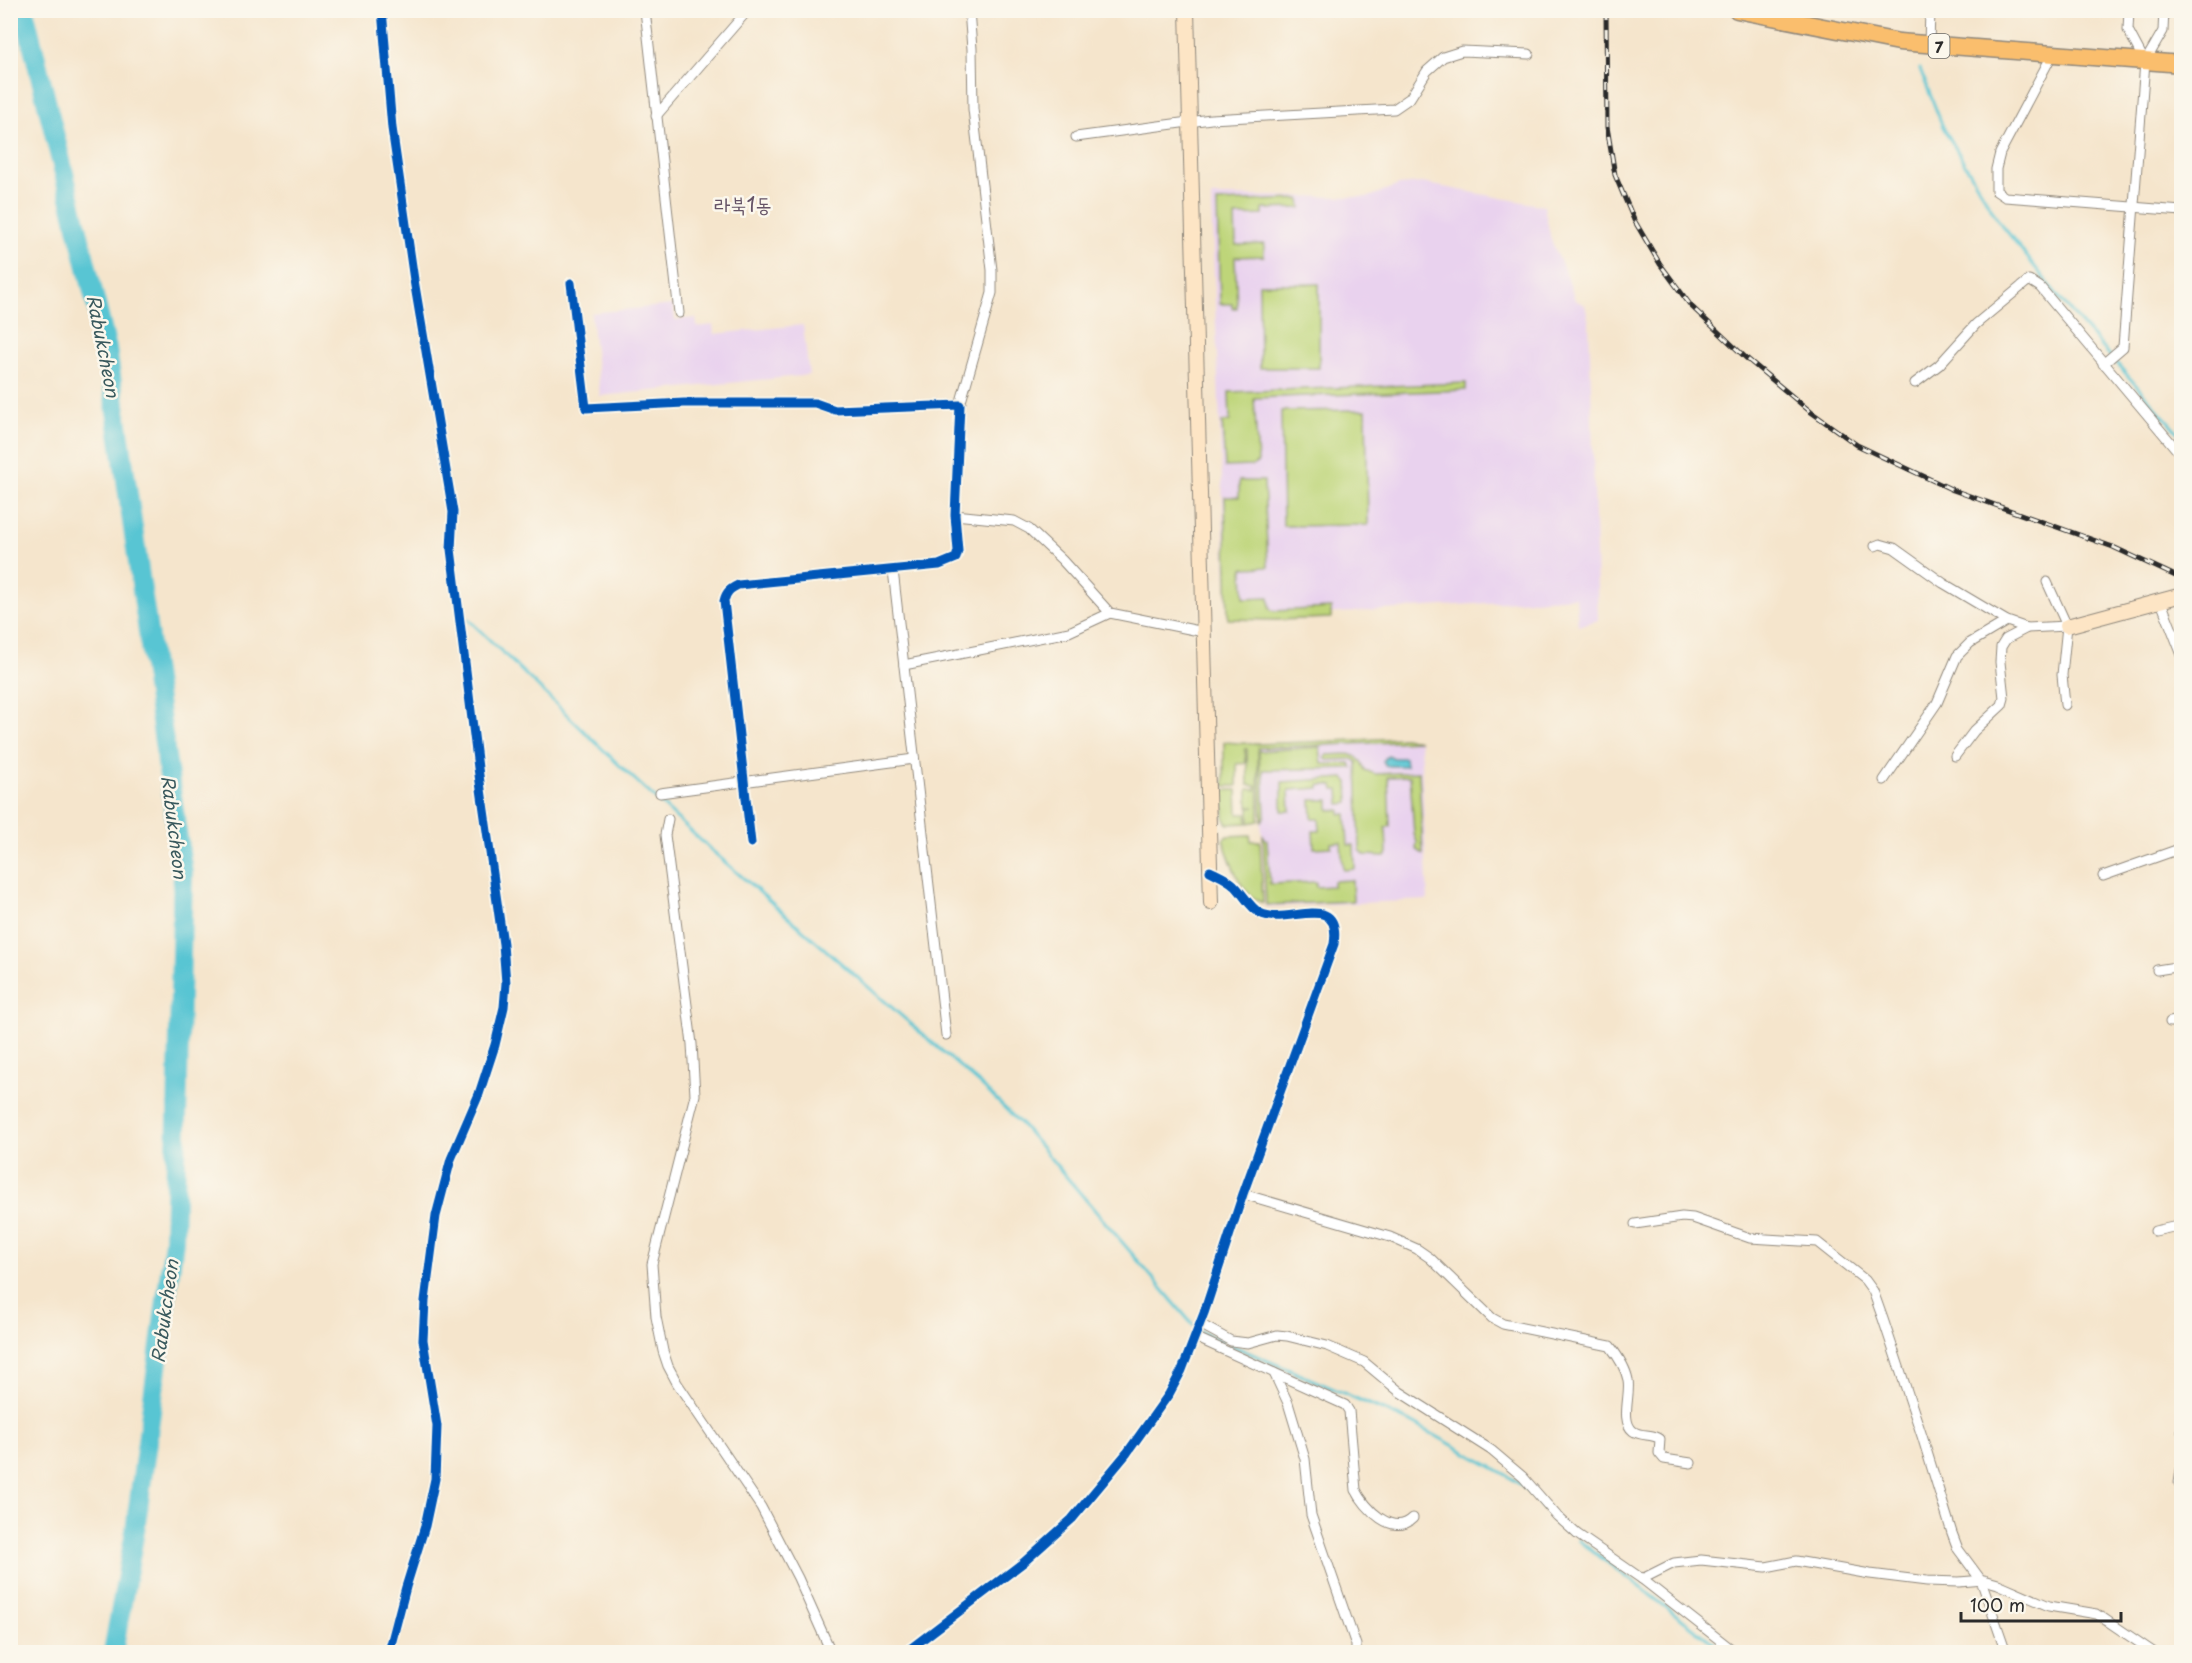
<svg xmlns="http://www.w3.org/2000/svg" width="2192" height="1663" font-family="'Playpen Sans','Poor Story',sans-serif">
<defs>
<pattern id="water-ripples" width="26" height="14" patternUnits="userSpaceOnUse" patternTransform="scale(1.5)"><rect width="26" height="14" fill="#59c5d3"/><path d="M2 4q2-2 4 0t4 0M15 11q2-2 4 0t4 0" fill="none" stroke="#4ea9b5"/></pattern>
</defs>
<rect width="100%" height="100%" fill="#fbf7ec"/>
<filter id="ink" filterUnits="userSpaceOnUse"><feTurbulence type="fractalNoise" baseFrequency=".0167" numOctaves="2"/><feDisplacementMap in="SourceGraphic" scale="12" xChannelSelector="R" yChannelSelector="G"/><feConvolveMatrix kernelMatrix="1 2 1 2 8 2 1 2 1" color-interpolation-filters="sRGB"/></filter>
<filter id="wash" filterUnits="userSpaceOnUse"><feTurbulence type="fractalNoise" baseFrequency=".008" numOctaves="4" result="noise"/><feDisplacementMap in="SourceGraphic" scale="24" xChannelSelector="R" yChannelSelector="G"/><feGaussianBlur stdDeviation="1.35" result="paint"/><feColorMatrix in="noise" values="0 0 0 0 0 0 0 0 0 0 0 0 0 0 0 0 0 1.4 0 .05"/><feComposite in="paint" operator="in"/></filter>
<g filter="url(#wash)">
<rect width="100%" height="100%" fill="#f5e5cc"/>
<g fill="#e9d2ee">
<polygon points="1422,183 1544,206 1551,240 1567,276 1575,300 1585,305 1589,323 1598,620 1578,626 1576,597 1338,613 1231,617 1227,610 1211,196 1369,197 1399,185"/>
<polygon points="673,305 675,320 696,318 697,327 713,325 714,334 803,325 809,375 600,396 591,313"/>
<polygon points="1420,742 1428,900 1265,907 1258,748"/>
</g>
<g fill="#bed579" stroke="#748052" stroke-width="1.5">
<polygon points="1300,199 1301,208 1263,209 1263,215 1235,216 1236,245 1264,244 1264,256 1235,257 1237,308 1232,308 1232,304 1220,304 1217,202"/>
<polygon points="1319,284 1319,368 1260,368 1259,284"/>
<polygon points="1466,383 1466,390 1254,398 1258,462 1252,466 1225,467 1222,422 1230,421 1229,392"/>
<polygon points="1366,410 1368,525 1283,526 1281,411"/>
<polygon points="1239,481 1264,481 1268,567 1243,568 1244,598 1269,597 1270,609 1274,611 1331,608 1331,618 1276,620 1228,619 1225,497 1239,497"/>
<polygon points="1404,738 1420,741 1258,748 1259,821 1249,823 1249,808 1255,807 1248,807 1248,789 1256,790 1256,786 1248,785 1247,749 1245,749 1246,763 1237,764 1237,786 1224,786 1224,742 1256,744"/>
<polygon points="1320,747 1322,764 1350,763 1353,768 1263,770 1265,816 1262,821 1259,751"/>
<path d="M 1327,755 C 1347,755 1357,749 1365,770 L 1375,774 L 1419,772 L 1423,854 L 1416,849 L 1417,842 L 1414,834 L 1410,776 L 1388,777 L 1390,826 L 1386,828 L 1387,853 L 1385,856 L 1365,855 L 1360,850 L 1357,762 L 1353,759 L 1327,760 L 1325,758 Z"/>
<polygon points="1344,778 1348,782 1349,803 1340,804 1339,790 1334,790 1333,785 1319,785 1319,788 1289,790 1290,811 1282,811 1282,782"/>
<polygon points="1224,790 1237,790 1238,814 1247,814 1247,823 1228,824 1224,817"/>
<polygon points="1329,800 1329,810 1340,810 1340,814 1346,814 1348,845 1354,845 1355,869 1343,870 1341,842 1331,843 1331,847 1314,848 1313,831 1320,831 1319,819 1312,819 1311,800"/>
<path d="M 1250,835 L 1251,841 L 1260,841 L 1263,903 C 1239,895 1231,861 1223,840 L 1227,836 Z"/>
<polygon points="1263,836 1267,840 1270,884 1316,882 1316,887 1333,886 1333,881 1352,880 1353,901 1266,905"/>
</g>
<polygon fill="url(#water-ripples)" stroke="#42787f" stroke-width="1.5" points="1388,755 1394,758 1405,758 1406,766 1386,766 1383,761"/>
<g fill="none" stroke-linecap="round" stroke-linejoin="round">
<g stroke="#59c5d3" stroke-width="3">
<polyline points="1920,69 1943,127 1998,220 2065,305 2182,437"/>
<polyline points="468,619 617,763 710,849 982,1086 1022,1125 1193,1325"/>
<polyline points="1201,1332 1222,1341"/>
<polyline points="1231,1345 1411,1422 1508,1476 1524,1487 1549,1513"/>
<polyline points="1578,1540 1725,1652"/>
</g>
<polyline stroke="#59c5d3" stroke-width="20" points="24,10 107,349 183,873 174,1241 135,1531 113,1652"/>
</g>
</g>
<g filter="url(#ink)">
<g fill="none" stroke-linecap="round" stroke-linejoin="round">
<defs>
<g id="street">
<polyline points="382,10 392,128 414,280 453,512 451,549 478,768 503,944 506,983 504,1007 495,1045 479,1094 451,1159 436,1216 425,1301 423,1340 437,1426 435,1479 425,1526 406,1587 389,1652"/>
<polyline points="645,10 679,313"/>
<polyline points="2129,10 2128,30 2145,62"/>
<polyline points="1929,45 1930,10"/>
<polyline points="2052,55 2000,153 1996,169 1996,191 2005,197 2182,211"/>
<polyline points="656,116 748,10"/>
<polyline points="1076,137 1211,119 1394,109 1410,98 1427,71 1443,57 1462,51 1529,54"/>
<path d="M 571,283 L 586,408 L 684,403 L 815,403 L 835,410 L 960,405 L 955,515 L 958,551 L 956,558 L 939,565 L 738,585 C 730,589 726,592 724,601 L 751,843"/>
<polyline points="2103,364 2123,347 2145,62 2163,31 2164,10"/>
<polyline points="1915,383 1939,365 1976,324 2029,280 2040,287 2182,456"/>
<polyline points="960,405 992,293 992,270 973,109 972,49 969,10"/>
<polyline points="955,515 1014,521 1029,529 1062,560 1110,613 1204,632"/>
<polyline points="1875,546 1880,544 1894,548 1943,583 2007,621 2027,628"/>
<polyline points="893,570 946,1035"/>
<polyline points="2047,582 2067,626 2062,675 2065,705"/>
<polyline points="2161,602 2182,655"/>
<polyline points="904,665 1069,632 1110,613"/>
<polyline points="1955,756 1974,731 2002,705 2004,698 2000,662 2001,647 2006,639 2027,628 2067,626"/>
<polyline points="1884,780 1937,703 1957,656 1970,643 2007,621"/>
<polyline points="660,793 914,759"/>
<polyline points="668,819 665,835 692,1044 695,1095 652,1264 656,1317 663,1351 668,1366 677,1383 761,1507 798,1578 831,1652"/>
<polyline points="2103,876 2182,848"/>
<polyline points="2157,970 2182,966"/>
<polyline points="2170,1022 2182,1020"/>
<path d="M 1243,1194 L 1390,1237 L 1417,1249 L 1430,1258 L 1492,1318 L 1503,1324 L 1610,1346 C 1617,1355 1626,1369 1628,1380 C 1631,1394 1620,1421 1633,1431 C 1641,1437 1652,1433 1660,1439 L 1659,1453 L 1664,1459 L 1691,1463"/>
<polyline points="1635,1224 1682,1217 1693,1218 1750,1238 1817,1242 1865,1280 1873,1291 1883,1319 1922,1436 1952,1533 1958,1549 1981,1580 2006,1652"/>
<polyline points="2155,1231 2182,1225"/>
<polyline points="1200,1324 1231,1341 1248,1343 1277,1335 1287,1336 1327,1346 1364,1362 1400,1392 1491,1450 1523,1477 1557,1516 1577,1534 1642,1579 1735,1652"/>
<path d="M 1195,1337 L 1345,1405 L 1349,1411 L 1356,1490 C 1365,1508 1393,1538 1413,1518"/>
<polyline points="1274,1373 1288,1403 1305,1459 1311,1515 1356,1645 1356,1652"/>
<polyline points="2182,1419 2182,1432"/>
<polyline points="2179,1483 2182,1464"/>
<polyline points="1642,1579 1674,1563 1701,1560 1766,1567 1796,1561 1870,1574 1927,1581 1959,1582 1984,1580 1998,1584 2049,1606 2097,1614 2153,1652"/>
<path d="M 906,1652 L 1024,1562 L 1072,1519 L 1127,1453 L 1169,1394 L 1182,1370 L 1204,1313 L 1243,1194 L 1334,944 C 1342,889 1286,927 1260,913 C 1249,907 1243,893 1234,885 C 1228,879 1218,875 1210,871"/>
</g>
<g id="secondary">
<polyline points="1187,10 1211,903"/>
<polyline points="2067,626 2182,595"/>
</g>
<polyline id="highway" points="1737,10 1899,42 2182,64"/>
</defs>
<use href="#street" stroke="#90887c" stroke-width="11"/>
<use href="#secondary" stroke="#90887c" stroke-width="16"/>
<use href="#highway" stroke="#90887c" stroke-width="19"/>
<use href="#street" stroke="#fff" stroke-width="9"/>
<use href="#secondary" stroke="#fde5c5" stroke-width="14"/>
<use href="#highway" stroke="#fabe6d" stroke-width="16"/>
<defs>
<polyline id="rail" points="1606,10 1607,127 1615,175 1634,220 1660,264 1691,306 1745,357 1811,412 1857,445 1953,490 2113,547 2182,579"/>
</defs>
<use href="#rail" stroke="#2b2b2b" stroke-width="5"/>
<use href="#rail" stroke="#fbf7ec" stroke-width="3" stroke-dasharray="9" stroke-linecap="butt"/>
<defs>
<g id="cycleway">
<polyline points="382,10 392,128 414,280 453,512 451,549 478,768 503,944 506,983 504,1007 495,1045 479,1094 451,1159 436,1216 425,1301 423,1340 437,1426 435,1479 425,1526 406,1587 389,1652"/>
<path d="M 571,283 L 586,408 L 684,403 L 815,403 L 835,410 L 960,405 L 955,515 L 958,551 L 956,558 L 939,565 L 738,585 C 730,589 726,592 724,601 L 751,843"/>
<path d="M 906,1652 L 1024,1562 L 1072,1519 L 1127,1453 L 1169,1394 L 1182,1370 L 1204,1313 L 1243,1194 L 1334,944 C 1342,889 1286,927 1260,913 C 1249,907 1243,893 1234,885 C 1228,879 1218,875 1210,871"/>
</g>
</defs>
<use href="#cycleway" stroke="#fbf7ec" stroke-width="13"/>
<use href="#cycleway" stroke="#0057b8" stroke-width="9"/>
</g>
</g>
<g text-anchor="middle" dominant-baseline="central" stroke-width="5" stroke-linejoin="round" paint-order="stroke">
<rect fill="#fbf7ec" stroke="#696865" stroke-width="1.5" x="1928.5" y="34" width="21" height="24" rx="4.5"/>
<g font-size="15" font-weight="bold" fill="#2b2b2b">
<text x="1939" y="46">7</text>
</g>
<g font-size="18" font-style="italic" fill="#39595d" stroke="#fbf7ec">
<text transform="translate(104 346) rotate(79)">Rabukcheon</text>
<text transform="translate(175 827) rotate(83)">Rabukcheon</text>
<text transform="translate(164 1311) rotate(-82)">Rabukcheon</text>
</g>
<g font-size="20" fill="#655366" stroke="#fbf7ec">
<text x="743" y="204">라북1동</text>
</g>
</g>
<rect width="2192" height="1663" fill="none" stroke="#fbf7ec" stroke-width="36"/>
<path d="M1961 1612v9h160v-9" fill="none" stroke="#2b2b2b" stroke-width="3"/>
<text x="1970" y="1612" font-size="18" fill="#2b2b2b" stroke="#fbf7ec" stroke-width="4.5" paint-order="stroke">100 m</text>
</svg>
